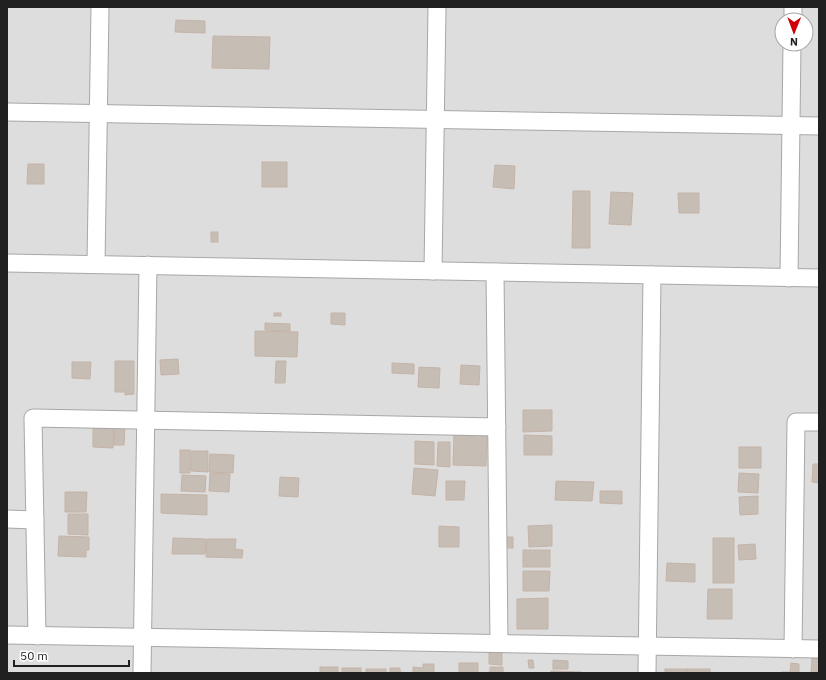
<svg xmlns="http://www.w3.org/2000/svg" width="826" height="680" font-family="'IBM Plex Sans',sans-serif">
<rect width="100%" height="100%" fill="#f2ede6"/>
<path fill="#dedddd" fill-rule="evenodd" d="M 7,7 L 819,7 L 819,673 L 7,673 ZM 782,20 L 806,20 L 806,44 L 782,44 Z"/>
<g fill="#c6bdb5" stroke="#c5b3a7">
<polygon points="176,20 205,21 205,33 175,32"/>
<polygon points="213,36 270,37 269,69 212,68"/>
<rect x="262" y="162" width="25" height="25"/>
<polygon points="28,164 44,164 44,184 27,184"/>
<polygon points="495,165 515,166 514,189 493,187"/>
<polygon points="573,191 590,191 590,248 572,248"/>
<polygon points="611,192 633,193 631,225 609,224"/>
<polygon points="678,193 699,193 699,213 679,213"/>
<rect x="211" y="232" width="7" height="10"/>
<rect x="274" y="313" width="7" height="3"/>
<polygon points="331,313 345,313 345,325 331,324"/>
<polygon points="265,323 290,324 290,331 265,330"/>
<polygon points="255,331 298,332 297,357 255,356"/>
<polygon points="178,359 179,374 161,375 160,360"/>
<polygon points="115,361 134,361 134,394 125,395 125,392 115,392"/>
<polygon points="276,361 286,361 285,383 275,383"/>
<polygon points="72,362 91,362 90,379 72,378"/>
<polygon points="392,363 414,364 414,374 392,373"/>
<polygon points="461,365 480,366 479,385 460,384"/>
<polygon points="419,367 440,368 439,388 418,387"/>
<polygon points="523,410 552,410 552,431 523,432"/>
<polygon points="115,426 125,426 124,445 114,445"/>
<polygon points="93,428 114,428 113,448 93,447"/>
<polygon points="454,433 487,434 486,466 453,465"/>
<polygon points="524,435 552,436 552,455 524,455"/>
<polygon points="415,441 434,442 434,465 415,464"/>
<polygon points="438,442 450,442 450,467 437,466"/>
<rect x="739" y="447" width="22" height="21"/>
<rect x="180" y="450" width="10" height="23"/>
<polygon points="191,451 208,451 208,472 191,471"/>
<polygon points="210,454 234,455 233,473 209,472"/>
<polygon points="813,464 819,464 819,483 812,482"/>
<polygon points="414,468 438,470 435,496 412,494"/>
<polygon points="210,473 230,474 229,492 209,491"/>
<polygon points="739,473 759,474 758,493 738,492"/>
<polygon points="182,475 206,476 205,492 181,491"/>
<polygon points="280,477 299,478 298,497 279,496"/>
<polygon points="446,481 465,481 464,500 446,500"/>
<polygon points="556,481 594,482 592,501 555,500"/>
<polygon points="600,491 622,491 622,504 600,503"/>
<polygon points="65,492 87,492 86,512 65,512"/>
<polygon points="161,494 207,495 207,515 161,513"/>
<polygon points="758,496 758,514 740,515 739,497"/>
<polygon points="68,514 88,514 88,535 68,534"/>
<polygon points="552,525 552,546 529,547 528,526"/>
<polygon points="439,526 459,527 459,547 439,547"/>
<polygon points="59,536 89,537 89,550 86,550 86,557 58,556"/>
<rect x="504" y="537" width="9" height="11"/>
<polygon points="173,538 206,539 205,554 172,554"/>
<rect x="713" y="538" width="21" height="45"/>
<polygon points="207,539 236,539 235,549 243,550 242,558 206,557"/>
<polygon points="755,544 756,559 739,560 738,545"/>
<rect x="523" y="550" width="27" height="17"/>
<polygon points="667,563 695,564 695,582 666,581"/>
<polygon points="523,571 550,571 549,591 523,591"/>
<polygon points="708,589 732,589 732,619 707,619"/>
<polygon points="548,598 548,629 517,629 517,599"/>
<polygon points="489,652 502,653 502,665 489,664"/>
<polygon points="812,658 819,659 819,673 811,673"/>
<polygon points="528,660 533,660 534,668 529,668"/>
<polygon points="553,660 568,661 568,669 553,669"/>
<rect x="459" y="663" width="19" height="10"/>
<polygon points="791,663 799,664 799,673 781,673 781,672 790,672"/>
<polygon points="423,664 434,664 434,673 413,673 413,667 423,668"/>
<rect x="320" y="667" width="18" height="6"/>
<polygon points="490,667 503,667 503,673 482,673 490,672"/>
<rect x="342" y="668" width="19" height="5"/>
<polygon points="390,668 400,668 400,672 409,673 390,673"/>
<rect x="366" y="669" width="20" height="4"/>
<rect x="665" y="669" width="23" height="4"/>
<rect x="688" y="669" width="22" height="4"/>
<polygon points="551,671 582,672 582,673 550,673"/>
</g>
<g fill="none" stroke-linecap="round" stroke-linejoin="round">
<defs>
<g id="street">
<polyline points="793,20 793,7"/>
<polyline points="7,112 819,126"/>
<polyline points="7,263 819,278"/>
<polyline points="96,264 100,7"/>
<polyline points="433,271 437,7"/>
<polyline points="495,272 499,643"/>
<polyline points="789,278 792,44"/>
<polyline points="7,519 35,520"/>
<polyline points="7,635 819,649"/>
<polyline points="37,636 33,418 497,427"/>
<polyline points="793,649 796,422 819,422"/>
<polyline points="142,673 148,265"/>
<polyline points="647,673 652,275"/>
</g>
</defs>
<use href="#street" stroke="#a7a7a7" stroke-width="19"/>
<use href="#street" stroke="#fff" stroke-width="17"/>
</g>
<rect width="826" height="680" fill="none" stroke="#202020" stroke-width="16"/>
<g transform="translate(794 32) rotate(181)"><circle r="19" fill="#ffffff" stroke="#a6a6a6"/>
<path d="M0-3L7 15L0 10L-7 15Z" fill="#d10006"/>
<text y="-6" font-size="11" font-weight="bold" text-anchor="middle" fill="#202020">N</text>
</g>
<path d="M14 660v6h115v-6" fill="none" stroke="#202020" stroke-width="2"/>
<text x="20" y="660" font-size="12" fill="#202020" stroke="#ffffff" stroke-width="3" paint-order="stroke">50 m</text>
</svg>
